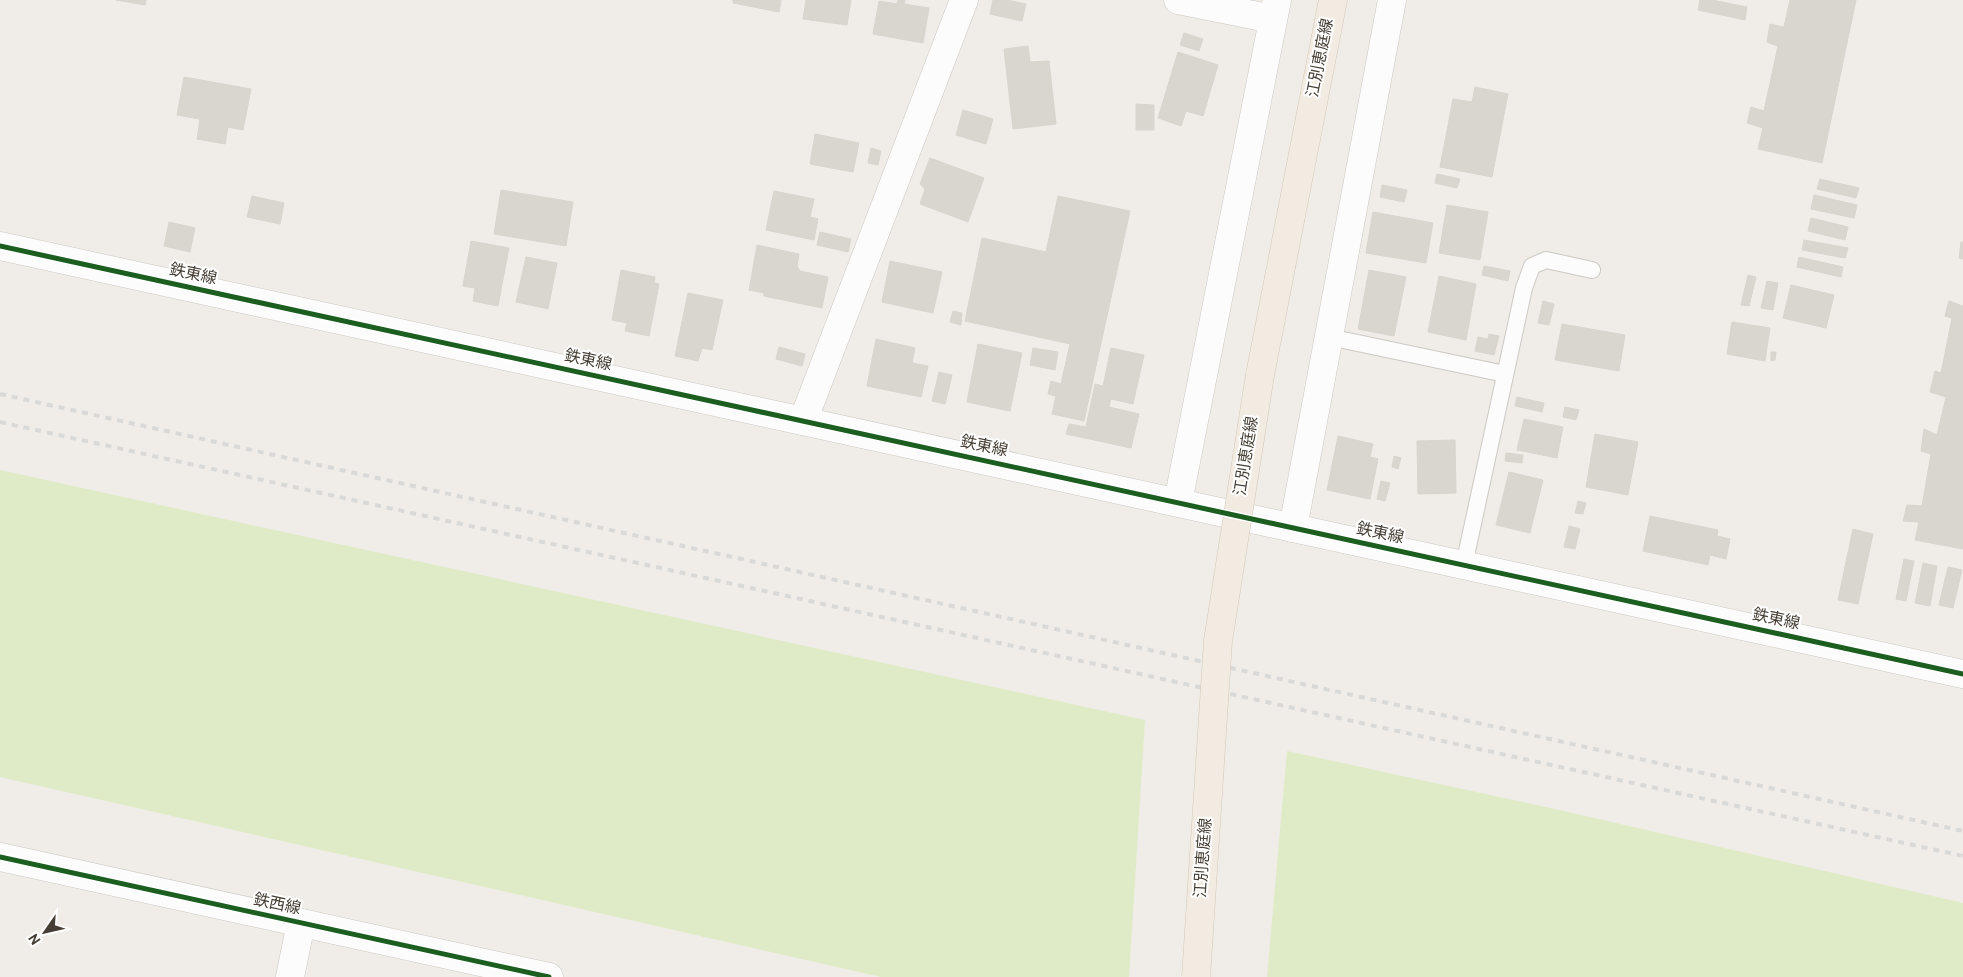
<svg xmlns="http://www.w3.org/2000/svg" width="1963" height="977" font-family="Overpass,'Noto Sans JP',sans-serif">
<rect width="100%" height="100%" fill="#f0ede8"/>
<g fill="#dfebc6">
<polygon points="0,470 1145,720 1129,977 881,977 0,777"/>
<polygon points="1287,751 1564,811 1963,903 1963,977 1267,977"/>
</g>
<g fill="#d9d6d0" stroke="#d8d4ce">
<polygon points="116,0 146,0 145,5"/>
<polygon points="733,0 781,0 779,12 733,3"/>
<polygon points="806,0 851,0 847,25 803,19"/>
<polygon points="898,0 905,0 904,4 929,8 923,43 873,34 879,1 897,4"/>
<polygon points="993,0 1007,0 1026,4 1022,21 990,14"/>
<polygon points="1700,0 1712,0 1747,7 1745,20 1698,10"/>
<polygon points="1790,0 1856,0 1822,163 1758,149 1763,128 1747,123 1751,107 1764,111 1778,46 1767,42 1770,24 1784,27"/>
<polygon points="1184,33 1203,39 1199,51 1180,45"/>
<polygon points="1028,46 1030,62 1049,61 1056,124 1013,129 1004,49"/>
<polygon points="1178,52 1218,65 1203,116 1186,111 1181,126 1158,118"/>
<polygon points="184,77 251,89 243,130 228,127 225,144 197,139 200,119 177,115"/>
<polygon points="1475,87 1508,94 1492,177 1440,167 1453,99 1472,102"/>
<polygon points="1136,104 1154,105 1154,130 1136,130"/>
<polygon points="963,110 993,119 986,144 956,135"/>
<polygon points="815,134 859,143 853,172 810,164"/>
<polygon points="871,148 881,151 878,165 868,163"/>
<polygon points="930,158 984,178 968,222 920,204 925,189 920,184"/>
<polygon points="1437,174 1460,179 1457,188 1435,183"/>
<polygon points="1820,179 1859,188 1856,198 1817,189"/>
<polygon points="1382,185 1407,190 1404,202 1380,197"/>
<polygon points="501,190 573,202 566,246 494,234"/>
<polygon points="774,191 814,199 810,217 818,219 814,240 766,230"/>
<polygon points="1814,195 1857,205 1854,218 1811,209"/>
<polygon points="252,196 284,203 280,224 247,217"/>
<polygon points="1058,196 1130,211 1084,421 1052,414 1056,396 1048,394 1051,381 1061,384 1070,344 965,321 982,238 1046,252"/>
<polygon points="1447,205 1488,212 1480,260 1439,253"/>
<polygon points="1373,212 1433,223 1426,263 1366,253"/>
<polygon points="1811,218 1848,227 1845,240 1808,231"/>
<polygon points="169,222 195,228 190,252 164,246"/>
<polygon points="820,232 851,239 848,252 817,245"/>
<polygon points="1804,240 1848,248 1845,258 1802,250"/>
<polygon points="471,241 509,248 498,306 473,301 475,288 463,286"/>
<polygon points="1961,242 1963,242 1963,259 1959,258"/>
<polygon points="757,245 799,254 797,266 800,271 828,277 822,308 764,296 764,293 749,290"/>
<polygon points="526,257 557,263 548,309 516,302"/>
<polygon points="1799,257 1843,267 1841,277 1797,267"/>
<polygon points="890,261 942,272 933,313 882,302"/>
<polygon points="1484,266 1510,271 1508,281 1482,275"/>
<polygon points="621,270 655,277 654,283 659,284 649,336 625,331 627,323 612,320"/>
<polygon points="1369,270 1406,277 1394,336 1358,329"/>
<polygon points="1748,275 1756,277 1749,306 1741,305"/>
<polygon points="1439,276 1476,284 1466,340 1428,332"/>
<polygon points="1767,281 1778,283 1773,310 1761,308"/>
<polygon points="1791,285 1834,295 1826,328 1783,318"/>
<polygon points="688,293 723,300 712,350 702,348 698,361 675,356"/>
<polygon points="1543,301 1554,304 1549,325 1538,323"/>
<polygon points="1949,301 1963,306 1963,549 1915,540 1919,522 1903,521 1907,505 1922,506 1931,454 1921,451 1924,429 1937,435 1946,397 1930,392 1935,371 1941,373 1952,318 1945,316"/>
<polygon points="953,311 962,313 961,325 950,322"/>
<polygon points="1732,322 1770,328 1765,361 1727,354"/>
<polygon points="1562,324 1625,335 1619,371 1555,360"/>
<polygon points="1489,334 1499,336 1494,355 1475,351 1478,337 1488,339"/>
<polygon points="876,339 915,348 912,363 928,366 921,397 867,386"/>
<polygon points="978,344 1022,353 1010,411 967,402"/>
<polygon points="779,347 805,354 802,366 776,359"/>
<polygon points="1033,348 1058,352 1055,370 1030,365"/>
<polygon points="1111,348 1144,355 1133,404 1111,399 1109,407 1139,414 1131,448 1066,434 1069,424 1086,427 1095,384 1103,386"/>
<polygon points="1771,352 1776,352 1775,360 1771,361"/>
<polygon points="939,372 952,375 945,404 932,401"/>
<polygon points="1517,397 1544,403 1542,412 1515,406"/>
<polygon points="1565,407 1579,410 1576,420 1563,417"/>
<polygon points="1524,419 1563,427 1557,458 1517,450"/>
<polygon points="1595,434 1638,442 1628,495 1586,487"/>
<polygon points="1338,436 1373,444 1370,457 1378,459 1370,499 1327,490"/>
<polygon points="1455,440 1456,493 1418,494 1417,441"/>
<polygon points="1506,453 1523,455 1522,463 1505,461"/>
<polygon points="1394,456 1401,458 1398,469 1392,467"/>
<polygon points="1509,472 1543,480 1530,533 1496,525"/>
<polygon points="1381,481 1390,483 1385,501 1377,499"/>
<polygon points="1578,501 1586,503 1583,514 1575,513"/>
<polygon points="1650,516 1718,530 1717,536 1730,539 1726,559 1710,555 1708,565 1643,551"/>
<polygon points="1569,526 1580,529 1575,549 1564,547"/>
<polygon points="1853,529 1873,534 1858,604 1838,600"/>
<polygon points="1904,559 1914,561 1906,601 1896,599"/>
<polygon points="1923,563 1937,566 1930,606 1915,603"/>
<polygon points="1948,567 1962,570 1953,608 1939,605"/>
</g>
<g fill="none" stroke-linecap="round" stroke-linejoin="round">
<defs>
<g id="service">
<polyline points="1329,337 1505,374"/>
<polyline points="1464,565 1524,288 1532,266 1546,260 1592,270"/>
</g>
<g id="minor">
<polyline points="1178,0 1273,19"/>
<polyline points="803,421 964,0"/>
<polyline points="1178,502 1277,0"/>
<polyline points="1293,528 1392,0"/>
<polyline points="290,977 301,923"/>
</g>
<g id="tertiary">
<polyline points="0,246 1963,674"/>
<polyline points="0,857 549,977"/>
</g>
<polyline id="primary" points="1260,375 1333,0"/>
</defs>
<use href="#service" stroke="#ccc9c4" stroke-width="18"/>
<use href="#minor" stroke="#ccc9c4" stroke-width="29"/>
<use href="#tertiary" stroke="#ccc9c4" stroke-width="29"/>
<use href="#primary" stroke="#d3c8b4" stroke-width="29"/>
<use href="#service" stroke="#fdfcfc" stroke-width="16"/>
<use href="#minor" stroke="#fdfcfc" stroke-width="28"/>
<use href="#tertiary" stroke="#fdfcfc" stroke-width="28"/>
<use href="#primary" stroke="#f1ebe2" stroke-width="28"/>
<g stroke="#d9d9d8" stroke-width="4" stroke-dasharray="6 6" stroke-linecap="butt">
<polyline points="0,394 1963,831"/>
<polyline points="0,422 1963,856"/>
</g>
<defs>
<polyline id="primary-bridge" points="1196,977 1218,641 1260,375"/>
</defs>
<use href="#primary-bridge" stroke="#d3c8b4" stroke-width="29" stroke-linecap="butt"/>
<use href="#primary-bridge" stroke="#f1ebe2" stroke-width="28"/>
<defs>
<g id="cycleway">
<polyline points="0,246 1963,674"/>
<polyline points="0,857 549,977"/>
</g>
</defs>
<use href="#cycleway" stroke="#fff" stroke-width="8"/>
<use href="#cycleway" stroke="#1b5e20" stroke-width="5"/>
</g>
<g text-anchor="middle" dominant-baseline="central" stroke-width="4" stroke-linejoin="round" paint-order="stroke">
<g font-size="16" fill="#453e34" stroke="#fff">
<text transform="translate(1321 58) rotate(-79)">江別恵庭線</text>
<text transform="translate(193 275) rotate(12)">鉄東線</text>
<text transform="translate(588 361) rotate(12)">鉄東線</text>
<text transform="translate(984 447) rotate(12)">鉄東線</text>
<text transform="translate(1247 456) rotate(-81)">江別恵庭線</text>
<text transform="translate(1380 534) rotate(12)">鉄東線</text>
<text transform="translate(1776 620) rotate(12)">鉄東線</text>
<text transform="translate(1204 858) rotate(-86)">江別恵庭線</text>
<text transform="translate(277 905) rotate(12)">鉄西線</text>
</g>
</g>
<g transform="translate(45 932) rotate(236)" stroke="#ffffff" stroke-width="4" paint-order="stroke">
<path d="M0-4L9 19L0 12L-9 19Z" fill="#453e34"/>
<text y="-8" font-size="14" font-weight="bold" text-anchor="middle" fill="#453e34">N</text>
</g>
</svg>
